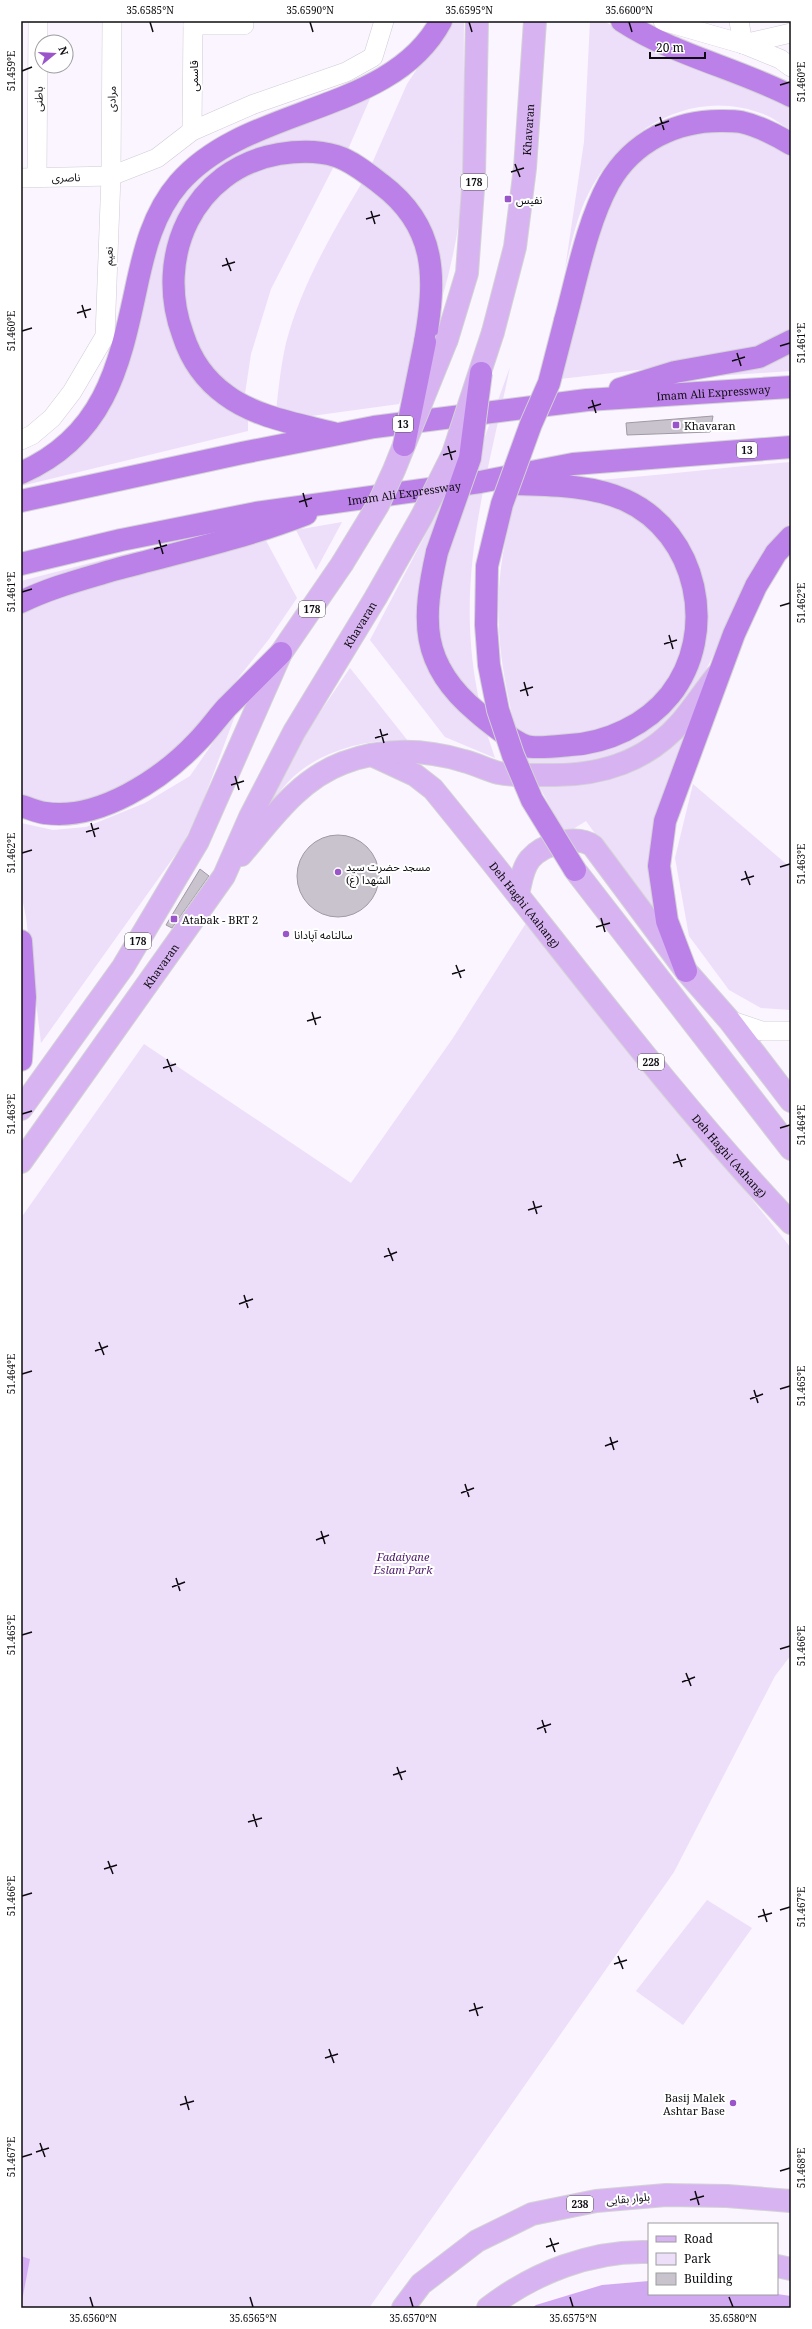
<svg xmlns="http://www.w3.org/2000/svg" width="812" height="2329" font-family="'Noto Serif','Noto Sans Arabic',serif">
<rect width="100%" height="100%" fill="#faf5fe"/>
<g fill="#eddefa">
<path d="M 449,21 L 464,21 C 463,76 466,131 463,186 C 459,239 446,290 429,340 L 441,277 L 370,168 L 407,84 Z"/>
<path d="M 590,21 L 604,21 L 633,39 L 784,104 L 791,109 L 791,131 C 784,126 776,120 768,116 C 699,86 628,124 593,185 C 578,210 572,241 565,269 L 584,142 Z"/>
<polygon points="372,94 346,154 331,148 205,182 169,315 248,417 248,431 21,486 21,479 47,468 135,334 160,239 166,221 178,198 228,153"/>
<polygon points="707,130 742,132 791,153 791,330 765,346 681,365 560,379 601,222 616,187 647,153 672,140"/>
<polygon points="306,158 334,166 271,289 251,354 244,400 206,367 179,297 193,228 215,195 246,174"/>
<path d="M 363,181 L 403,213 L 426,273 L 410,372 L 399,404 L 275,421 C 278,395 280,369 286,343 C 301,286 333,231 363,181 Z"/>
<polygon points="791,349 791,371 670,379"/>
<path d="M 510,367 C 485,488 452,585 481,709 L 441,654 L 435,595 L 469,481 Z"/>
<path d="M 791,462 L 791,522 C 772,541 757,561 744,585 C 733,607 725,631 714,654 C 687,710 652,748 589,763 C 571,768 548,765 529,765 L 523,752 L 589,751 L 694,666 L 675,532 L 568,482 C 643,478 716,468 791,462 Z"/>
<polygon points="459,471 419,612 486,731 495,758 445,737 370,640"/>
<path d="M 518,490 L 595,496 L 630,510 L 664,542 L 685,589 L 688,637 L 672,676 L 646,707 L 608,729 L 553,739 L 517,736 C 494,642 490,584 518,490 Z"/>
<polygon points="342,522 316,570 296,530"/>
<polygon points="260,526 21,592 21,581 129,553"/>
<polygon points="264,537 297,598 269,639 210,714 177,749 138,781 77,805 21,800 21,612 98,583"/>
<path d="M 350,668 L 408,741 C 369,738 322,750 293,777 C 276,793 264,816 252,835 L 306,733 Z"/>
<polygon points="239,705 202,804 183,844 41,1043 26,917 21,893 21,823 53,830 86,827 145,803 190,776"/>
<polygon points="698,712 660,805 657,918 586,821 565,834 538,784 573,783"/>
<polygon points="693,784 791,868 791,1010 761,1008 729,990 689,936 675,858"/>
<polygon points="528,920 791,1248 791,1655 775,1676 674,1872 369,2308 21,2308 21,1218 144,1044 351,1183 453,1038"/>
<polygon points="707,1900 752,1928 683,2025 636,1991"/>
</g>
<polygon fill="#d1a9f1" points="649,2281 649,2294 777,2294 791,2296 791,2308 532,2308 536,2305 602,2285"/>
<polygon fill="#d5adf5" points="21,2256 30,2259 21,2306"/>
<g fill="#c8c3cd" stroke="#9f9aa4">
<polygon points="713,416 710,432 627,435 626,423"/>
<circle cx="338" cy="876" r="41"/>
<polygon points="200,869 209,876 172,928 166,925"/>
</g>
<g fill="none" stroke-linecap="round" stroke-linejoin="round">
<defs>
<g id="minor">
<polyline points="663,21 743,44 791,33"/>
<polyline points="739,21 743,44"/>
<polyline points="193,25 244,25"/>
<polyline points="743,44 780,59 791,67"/>
<polyline points="192,131 193,21"/>
<polyline points="37,177 38,21"/>
<polyline points="21,178 111,176 157,158 192,131 254,104 346,72 373,57 384,21"/>
<polyline points="21,440 32,435 52,418 72,392 105,336 111,176 112,21"/>
<polyline points="729,1020 762,1031 791,1031"/>
</g>
<g id="major">
<path id="s1" d="M 493,332 L 515,247 L 525,168 L 535,21"/>
<polyline points="447,339 467,273 474,175 477,21"/>
<path id="s2" d="M 372,755 L 415,775 L 433,789 C 552,934 662,1087 791,1223"/>
<path d="M 241,855 C 271,820 298,780 343,763 C 383,748 424,749 464,761 C 476,764 487,770 499,773 C 515,776 534,775 550,775 C 600,776 648,761 682,721 C 694,707 705,690 717,675"/>
<polyline points="575,870 791,1149"/>
<path d="M 518,894 C 521,882 522,869 530,859 C 543,844 576,834 593,846 L 686,971 L 729,1020 L 791,1101"/>
<polyline points="21,1109 123,967 198,841 281,653 342,564"/>
<path id="s3" d="M 21,1162 L 224,876 L 250,817 L 294,732 L 376,597"/>
<polyline points="777,2266 791,2269"/>
<polyline points="403,2308 421,2284 477,2241 532,2214 596,2201 666,2195 727,2196 791,2201"/>
<path d="M 488,2308 C 534,2273 591,2250 649,2252"/>
</g>
<g id="highway">
<path d="M 622,21 C 674,55 736,68 791,96"/>
<path d="M 565,321 C 577,277 587,223 609,183 C 633,141 677,120 723,121 C 729,121 736,121 741,122 C 759,126 776,135 791,144"/>
<polyline points="620,389 675,372 759,357 791,341"/>
<path d="M 333,433 C 298,424 255,417 226,395 C 205,380 191,360 183,335 C 154,257 193,169 279,154 C 298,151 317,150 336,156 C 352,161 368,174 381,184 C 438,227 436,279 425,342"/>
<path d="M 21,473 C 103,437 119,369 136,289 C 144,251 153,213 179,183 C 248,104 391,115 441,21"/>
<path id="s4" d="M 21,501 L 242,453 L 374,427 L 587,400 L 791,387"/>
<path d="M 437,552 C 422,619 419,664 477,712 C 486,720 514,742 526,746 C 535,749 559,746 570,745 C 607,743 646,725 670,695 C 719,633 698,533 625,500 C 592,485 550,485 515,484"/>
<path id="s5" d="M 21,564 L 121,540 L 256,513 L 480,482 L 573,464 L 791,447"/>
<path d="M 21,602 C 49,588 80,580 110,571 C 176,553 242,539 306,514"/>
<path d="M 21,806 C 29,808 37,812 45,813 C 99,821 162,779 197,742 C 208,731 217,718 227,707 C 245,689 263,671 281,653"/>
<polyline points="21,941 25,997 21,1060"/>
<polyline points="686,971 667,921 659,866 665,821 734,634 756,586 776,553 791,537"/>
</g>
</defs>
<use href="#minor" stroke="#d1cbd6" stroke-width="20"/>
<use href="#major" stroke="#d3d3d4" stroke-width="24"/>
<use href="#highway" stroke="#d3d3d4" stroke-width="24"/>
<use href="#minor" stroke="#fff" stroke-width="19"/>
<use href="#major" stroke="#d7b3f1" stroke-width="22"/>
<use href="#highway" stroke="#bc81e8" stroke-width="22"/>
<defs>
<g id="major-bridge">
<polyline points="342,564 378,505 394,470 447,339"/>
<polyline points="376,597 422,516 453,454 493,332"/>
</g>
<g id="highway-bridge">
<polyline points="565,321 549,383 531,424 502,504 487,566 486,625 489,665 498,710 513,755 532,800 575,870"/>
<polyline points="404,445 425,342"/>
<polyline points="437,552 470,458 481,373"/>
</g>
</defs>
<use href="#major-bridge" stroke="#d3d3d4" stroke-width="24" stroke-linecap="butt"/>
<use href="#highway-bridge" stroke="#d3d3d4" stroke-width="24" stroke-linecap="butt"/>
<use href="#major-bridge" stroke="#d7b3f1" stroke-width="22"/>
<use href="#highway-bridge" stroke="#bc81e8" stroke-width="22"/>
</g>
<path fill="none" stroke="#0d0b0f" stroke-width="1.5" d="M 150,22 L 153,32M 310,22 L 313,32M 469,22 L 472,32M 629,22 L 632,32M 22,71 L 32,67M 780,85 L 790,82M 660,117 L 664,130M 655,126 L 669,121M 515,164 L 520,177M 511,172 L 524,168M 371,211 L 375,224M 366,219 L 380,215M 226,258 L 231,271M 222,266 L 235,262M 82,305 L 86,318M 77,313 L 91,309M 22,331 L 32,328M 780,346 L 790,343M 737,353 L 741,366M 732,361 L 745,357M 592,400 L 596,413M 588,408 L 601,404M 448,446 L 452,460M 443,455 L 456,451M 303,493 L 307,507M 299,502 L 312,498M 159,540 L 163,554M 154,549 L 167,545M 22,592 L 32,589M 780,606 L 790,603M 669,635 L 673,649M 664,644 L 677,640M 524,682 L 528,696M 520,691 L 533,687M 380,729 L 384,743M 375,738 L 388,734M 235,776 L 239,790M 231,785 L 244,781M 91,823 L 95,837M 86,832 L 99,828M 22,853 L 32,850M 780,867 L 790,864M 745,871 L 750,885M 741,880 L 754,876M 601,918 L 605,932M 596,927 L 610,923M 456,965 L 461,978M 452,974 L 465,970M 312,1012 L 316,1025M 307,1021 L 321,1017M 167,1059 L 172,1072M 163,1068 L 176,1064M 22,1114 L 32,1111M 780,1128 L 790,1125M 677,1154 L 682,1167M 673,1163 L 686,1159M 533,1201 L 537,1214M 528,1210 L 542,1206M 388,1248 L 393,1261M 384,1257 L 397,1252M 244,1295 L 248,1308M 239,1304 L 253,1299M 99,1342 L 104,1355M 95,1351 L 108,1346M 22,1374 L 32,1371M 780,1389 L 790,1386M 754,1390 L 758,1403M 750,1399 L 763,1394M 610,1437 L 614,1450M 605,1446 L 618,1441M 465,1484 L 469,1497M 461,1493 L 474,1488M 321,1531 L 325,1544M 316,1540 L 329,1535M 176,1578 L 180,1591M 172,1587 L 185,1582M 22,1635 L 32,1632M 780,1649 L 790,1646M 686,1673 L 691,1686M 682,1682 L 695,1677M 542,1720 L 546,1733M 537,1729 L 551,1724M 397,1767 L 402,1780M 393,1775 L 406,1771M 253,1814 L 257,1827M 248,1822 L 262,1818M 108,1861 L 113,1874M 104,1869 L 117,1865M 22,1896 L 32,1893M 763,1909 L 767,1922M 780,1910 L 790,1907M 758,1917 L 772,1913M 618,1956 L 623,1969M 614,1964 L 627,1960M 474,2003 L 478,2016M 469,2011 L 483,2007M 329,2049 L 334,2063M 325,2058 L 338,2054M 185,2096 L 189,2110M 180,2105 L 194,2101M 40,2143 L 45,2157M 36,2152 L 49,2148M 22,2157 L 32,2154M 780,2171 L 790,2168M 695,2191 L 699,2205M 690,2200 L 704,2196M 550,2238 L 555,2252M 546,2247 L 559,2243M 90,2297 L 93,2307M 250,2297 L 253,2307M 410,2297 L 413,2307M 570,2297 L 573,2307M 729,2297 L 733,2307"/>
<g fill="#9a55ca" stroke="#fff" stroke-width="1.5">
<rect x="504" y="195" width="8" height="8" rx="2"/>
<rect x="672" y="421" width="8" height="8" rx="2"/>
<circle cx="338" cy="872" r="4"/>
<rect x="170" y="915" width="8" height="8" rx="2"/>
<circle cx="286" cy="934" r="4"/>
<circle cx="733" cy="2103" r="4"/>
</g>
<g text-anchor="middle" dominant-baseline="central" stroke-width="4" stroke-linejoin="round" paint-order="stroke">
<g fill="#fff" stroke="#565457" stroke-width="1">
<rect x="461" y="174" width="26" height="16" rx="3"/>
<rect x="393" y="416" width="20" height="16" rx="3"/>
<rect x="737" y="442" width="20" height="16" rx="3"/>
<rect x="299" y="601" width="26" height="16" rx="3"/>
<rect x="125" y="933" width="26" height="16" rx="3"/>
<rect x="638" y="1054" width="26" height="16" rx="3"/>
<rect x="567" y="2196" width="26" height="16" rx="3"/>
</g>
<g font-size="10" font-weight="bold" fill="#0d0b0f">
<text x="474" y="182">178</text>
<text x="403" y="424">13</text>
<text x="747" y="450">13</text>
<text x="312" y="609">178</text>
<text x="138" y="941">178</text>
<text x="651" y="1062">228</text>
<text x="580" y="2204">238</text>
</g>
<g font-size="11" fill="#0d0b0f" stroke="#fff">
<text transform="translate(193 76) rotate(-90)">قاسمی</text>
<text transform="translate(38 99) rotate(-89)">باطنی</text>
<text transform="translate(111 99) rotate(-89)">مرادی</text>
<text stroke="none"><textPath href="#s1" startOffset="206">Khavaran</textPath></text>
<text transform="translate(66 177) rotate(-1)">ناصری</text>
<text transform="translate(108 256) rotate(-88)">نعیم</text>
<text stroke="none"><textPath href="#s4" startOffset="702">Imam Ali Expressway</textPath></text>
<text stroke="none"><textPath href="#s5" startOffset="390">Imam Ali Expressway</textPath></text>
<text stroke="none"><textPath href="#s3" startOffset="637">Khavaran</textPath></text>
<text stroke="none"><textPath href="#s2" startOffset="218">Deh Haghi (Aahang)</textPath></text>
<text stroke="none"><textPath href="#s3" startOffset="241">Khavaran</textPath></text>
<text stroke="none"><textPath href="#s2" startOffset="542">Deh Haghi (Aahang)</textPath></text>
<text transform="translate(628 2198) rotate(-5)">بلوار بقایی</text>
</g>
<g font-size="11" fill="#0d0b0f" stroke="#fff" text-anchor="start">
<text x="516" y="199">نفیس</text>
<text x="684" y="425">Khavaran</text>
<text x="346" y="866">مسجد حضرت سید<tspan x="346" dy="13">الشهدا (ع)</tspan></text>
<text x="182" y="919">Atabak - BRT 2</text>
<text x="294" y="934">سالنامه آپادانا</text>
<text x="725" y="2097" text-anchor="end">Basij Malek<tspan x="725" dy="13">Ashtar Base</tspan></text>
</g>
<g font-size="11" font-style="italic" fill="#4c186b" stroke="#fff">
<text x="403" y="1556">Fadaiyane<tspan x="403" dy="13">Eslam Park</tspan></text>
</g>
</g>
<rect width="812" height="2329" fill="none" stroke="#ffffff" stroke-width="44"/>
<rect x="648" y="2223" width="130" height="72" fill="#ffffff" stroke="#9e9d9f"/>
<rect x="656" y="2236" width="20" height="6" fill="#d7b3f1" stroke="#9e9d9f"/>
<text x="684" y="2243" font-size="12" fill="#0d0b0f">Road</text>
<rect x="656" y="2253" width="20" height="12" fill="#eddefa" stroke="#9e9d9f"/>
<text x="684" y="2263" font-size="12" fill="#0d0b0f">Park</text>
<rect x="656" y="2273" width="20" height="12" fill="#c8c3cd" stroke="#9e9d9f"/>
<text x="684" y="2283" font-size="12" fill="#0d0b0f">Building</text>
<g transform="translate(54 54) rotate(72)"><circle r="19" fill="#ffffff" stroke="#9e9d9f"/>
<path d="M0-3L7 15L0 10L-7 15Z" fill="#9a55ca"/>
<text y="-6" font-size="11" font-weight="bold" text-anchor="middle" fill="#0d0b0f">N</text>
</g>
<path d="M650 52v6h55v-6" fill="none" stroke="#0d0b0f" stroke-width="2"/>
<text x="656" y="52" font-size="12" fill="#0d0b0f" stroke="#ffffff" stroke-width="3" paint-order="stroke">20 m</text>
<rect x="22" y="22" width="768" height="2285" fill="none" stroke="#0d0b0f" stroke-width="1.5"/>
<g font-size="10" text-anchor="middle" fill="#0d0b0f">
<text x="150" y="14">35.6585°N</text>
<text x="310" y="14">35.6590°N</text>
<text x="469" y="14">35.6595°N</text>
<text x="629" y="14">35.6600°N</text>
<text transform="translate(11 71) rotate(-90)" y="4">51.459°E</text>
<text transform="translate(801 82) rotate(-90)" y="4">51.460°E</text>
<text transform="translate(11 331) rotate(-90)" y="4">51.460°E</text>
<text transform="translate(801 343) rotate(-90)" y="4">51.461°E</text>
<text transform="translate(11 592) rotate(-90)" y="4">51.461°E</text>
<text transform="translate(801 603) rotate(-90)" y="4">51.462°E</text>
<text transform="translate(11 853) rotate(-90)" y="4">51.462°E</text>
<text transform="translate(801 864) rotate(-90)" y="4">51.463°E</text>
<text transform="translate(11 1114) rotate(-90)" y="4">51.463°E</text>
<text transform="translate(801 1125) rotate(-90)" y="4">51.464°E</text>
<text transform="translate(11 1374) rotate(-90)" y="4">51.464°E</text>
<text transform="translate(801 1386) rotate(-90)" y="4">51.465°E</text>
<text transform="translate(11 1635) rotate(-90)" y="4">51.465°E</text>
<text transform="translate(801 1646) rotate(-90)" y="4">51.466°E</text>
<text transform="translate(11 1896) rotate(-90)" y="4">51.466°E</text>
<text transform="translate(801 1907) rotate(-90)" y="4">51.467°E</text>
<text transform="translate(11 2157) rotate(-90)" y="4">51.467°E</text>
<text transform="translate(801 2168) rotate(-90)" y="4">51.468°E</text>
<text x="93" y="2322">35.6560°N</text>
<text x="253" y="2322">35.6565°N</text>
<text x="413" y="2322">35.6570°N</text>
<text x="573" y="2322">35.6575°N</text>
<text x="733" y="2322">35.6580°N</text>
</g>
</svg>
